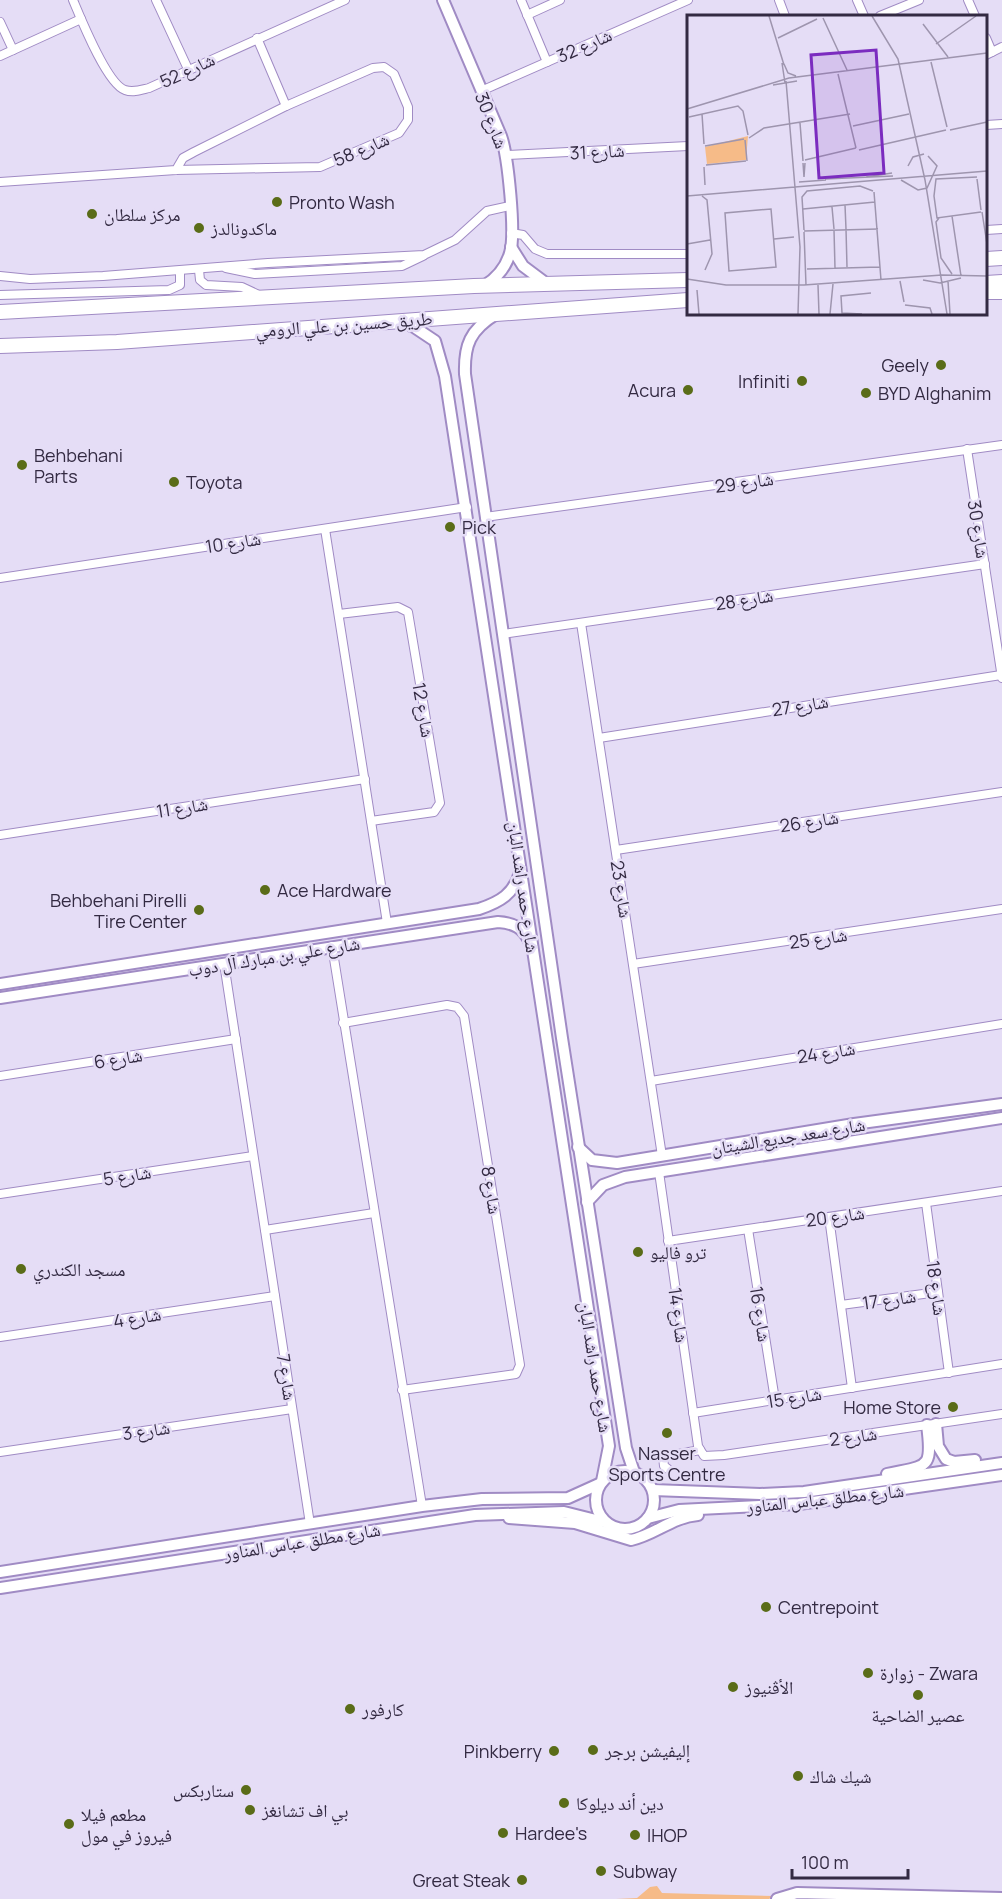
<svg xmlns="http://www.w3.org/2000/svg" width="1002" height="1899" font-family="Manrope,'Noto Naskh Arabic',sans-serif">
<rect width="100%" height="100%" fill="#e5ddf6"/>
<polygon fill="#f6bb88" points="657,1886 662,1893 773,1896 769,1899 616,1899 637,1898 650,1887"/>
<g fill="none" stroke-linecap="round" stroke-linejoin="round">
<defs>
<g id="minor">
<path d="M 73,0 C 81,19 107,84 125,90 C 133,93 141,90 149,88 L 345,0"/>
<polyline points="156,0 188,69"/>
<polyline points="521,0 547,62"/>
<polyline points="779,0 785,16"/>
<polyline points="857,0 864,16"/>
<polyline points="968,0 975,16"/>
<polyline points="527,15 560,0"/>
<polyline points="880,16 919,0"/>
<polyline points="0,22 13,50"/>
<polyline points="257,38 286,106"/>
<polyline points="986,38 992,52"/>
<polyline points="986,55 1002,47"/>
<polyline points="0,56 81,19"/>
<polyline points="481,91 688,0"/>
<polyline points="986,125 1002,124"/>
<polyline points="506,155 688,146"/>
<polyline points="0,182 176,170 320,167 399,133 408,120 408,107 394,74 384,67 373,68 286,106 194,152 183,158 176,170"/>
<polyline points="986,230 1002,229"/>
<polyline points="511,233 523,235 535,249 547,254 688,254"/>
<polyline points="226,268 255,274 402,266 423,256"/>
<polyline points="199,270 200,280 206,285 242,287 261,296"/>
<polyline points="0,276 30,279 103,276 268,263 424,255 455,240 487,211 510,206"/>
<polyline points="0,295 169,290 180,285 180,271"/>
<polyline points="967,449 1002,678"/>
<polyline points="485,517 1002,445"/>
<polyline points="325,529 387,923"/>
<polyline points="0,578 467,507"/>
<polyline points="339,614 398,607 408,612 440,803 434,812 371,821"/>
<polyline points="581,623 662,1156"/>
<polyline points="503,634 985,564"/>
<polyline points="599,738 1001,675"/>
<polyline points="0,835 365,779"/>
<polyline points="616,850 1002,792"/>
<polyline points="332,946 422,1506"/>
<polyline points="224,963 310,1524"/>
<polyline points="633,964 1002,909"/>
<polyline points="343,1023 447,1005 457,1007 464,1016 520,1365 516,1374 402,1390"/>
<polyline points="0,1076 236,1039"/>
<polyline points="651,1081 1002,1024"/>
<polyline points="659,1172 698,1446 704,1456 724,1455 1002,1414"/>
<polyline points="0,1194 253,1156"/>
<polyline points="926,1203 949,1373"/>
<polyline points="829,1217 852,1388"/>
<polyline points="748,1229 775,1400"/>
<polyline points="265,1230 374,1213"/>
<polyline points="668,1241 1002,1191"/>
<polyline points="841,1305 938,1292"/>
<polyline points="0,1337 275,1296"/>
<polyline points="693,1413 1002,1364"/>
<polyline points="0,1452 292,1409"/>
<polyline points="668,1469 664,1466 663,1457 700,1450"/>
</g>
<g id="tertiary">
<path d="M 443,0 L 501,136 C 508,156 516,234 510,253 C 506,267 497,278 484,286"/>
<polyline points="511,247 523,266 547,284"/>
<path d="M 496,314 C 470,330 464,345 465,374 L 562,1038 L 626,1448 L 634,1472"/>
<polyline points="401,322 414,327 435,341 445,376 609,1446 602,1481"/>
<path d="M 0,984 L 479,909 C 500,902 514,894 520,872"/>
<path d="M 0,998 L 498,922 C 514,923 524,928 530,943"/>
<polyline points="578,1147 592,1160 617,1163 854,1124 1002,1104"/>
<polyline points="587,1202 603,1185 625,1177 1002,1118"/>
<polyline points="936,1424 938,1446 946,1459 954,1462 975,1460"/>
<circle cx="625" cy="1500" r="29"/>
<path d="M 887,1474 C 928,1465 933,1470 927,1425"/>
<polyline points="653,1490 760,1494 804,1492 1002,1463"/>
<path d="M 509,1518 L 575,1523 L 631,1540 C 655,1535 672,1517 698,1515"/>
<polyline points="648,1518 679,1510 799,1504 1002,1475"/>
<polyline points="0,1572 422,1506 482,1499 568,1498 599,1484"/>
<polyline points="0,1588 475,1515 564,1512 604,1522"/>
<polyline points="777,1899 797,1893 1002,1898"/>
</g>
<g id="trunk">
<polyline points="986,259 1002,258"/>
<polyline points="986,283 1002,282"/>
<polyline points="986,292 1002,292"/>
<polyline points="0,312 474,286 688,280"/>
<polyline points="0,346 117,342 688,300"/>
</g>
</defs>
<use href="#minor" stroke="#a08bc4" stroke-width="10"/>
<use href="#tertiary" stroke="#a08bc4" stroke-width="14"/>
<use href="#trunk" stroke="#a08bc4" stroke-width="16"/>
<use href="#minor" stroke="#fff" stroke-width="8"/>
<use href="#tertiary" stroke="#fff" stroke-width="10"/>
<use href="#trunk" stroke="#fff" stroke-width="14"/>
</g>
<g fill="#5a6c18" stroke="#e5ddf6" stroke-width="2">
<circle cx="277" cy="202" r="6"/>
<circle cx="92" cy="214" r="6"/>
<circle cx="199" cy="228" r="6"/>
<circle cx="941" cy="365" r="6"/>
<circle cx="802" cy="381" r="6"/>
<circle cx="688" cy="390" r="6"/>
<circle cx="866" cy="393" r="6"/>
<circle cx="22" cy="465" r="6"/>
<circle cx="174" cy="482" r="6"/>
<circle cx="450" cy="527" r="6"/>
<circle cx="265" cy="890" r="6"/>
<circle cx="199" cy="910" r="6"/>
<circle cx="638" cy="1252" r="6"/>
<circle cx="21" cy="1269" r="6"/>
<circle cx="953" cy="1407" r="6"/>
<circle cx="667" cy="1433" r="6"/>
<circle cx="766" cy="1607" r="6"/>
<circle cx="868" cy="1673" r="6"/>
<circle cx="733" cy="1687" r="6"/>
<circle cx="918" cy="1695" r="6"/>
<circle cx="350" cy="1709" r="6"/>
<circle cx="593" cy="1750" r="6"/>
<circle cx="554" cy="1751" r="6"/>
<circle cx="798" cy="1776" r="6"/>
<circle cx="246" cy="1790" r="6"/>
<circle cx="564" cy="1803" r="6"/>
<circle cx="250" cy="1810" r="6"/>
<circle cx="69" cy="1824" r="6"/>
<circle cx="503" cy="1833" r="6"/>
<circle cx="635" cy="1835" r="6"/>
<circle cx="601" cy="1871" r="6"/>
<circle cx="522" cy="1880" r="6"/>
</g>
<g text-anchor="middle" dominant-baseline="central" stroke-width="5" stroke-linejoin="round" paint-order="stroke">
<g font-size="18" fill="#332a42" stroke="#e5ddf6">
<text transform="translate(584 45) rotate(-24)">32 شارع</text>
<text transform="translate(187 70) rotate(-25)">شارع 52</text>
<text transform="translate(492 120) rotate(68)">شارع 30</text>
<text transform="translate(361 149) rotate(-23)">شارع 58</text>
<text transform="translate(597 151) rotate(-3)">شارع 31</text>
<text transform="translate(344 324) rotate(-4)">طريق حسين بن علي الرومي</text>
<text transform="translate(744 482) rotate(-8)">شارع 29</text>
<text transform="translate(979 529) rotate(81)">شارع 30</text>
<text transform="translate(233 542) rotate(-9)">شارع 10</text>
<text transform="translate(744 599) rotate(-9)">شارع 28</text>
<text transform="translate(800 705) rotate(-9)">شارع 27</text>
<text transform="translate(424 710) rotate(80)">شارع 12</text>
<text transform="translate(182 807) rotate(-9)">شارع 11</text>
<text transform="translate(809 821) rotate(-9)">شارع 26</text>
<text transform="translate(524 887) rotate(82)">شارع حمد راشد البان</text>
<text transform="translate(622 889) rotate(81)">شارع 23</text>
<text transform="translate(818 938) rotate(-8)">شارع 25</text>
<text transform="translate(274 956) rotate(-9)">شارع علي بن مبارك آل دوب</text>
<text transform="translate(826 1052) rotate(-9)">شارع 24</text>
<text transform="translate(118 1058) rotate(-9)">شارع 6</text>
<text transform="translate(788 1136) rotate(-9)">شارع سعد جديع الشيتان</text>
<text transform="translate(127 1175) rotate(-9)">شارع 5</text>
<text transform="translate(492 1190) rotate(81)">شارع 8</text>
<text transform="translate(835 1216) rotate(-8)">شارع 20</text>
<text transform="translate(937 1288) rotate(82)">شارع 18</text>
<text transform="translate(889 1299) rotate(-8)">شارع 17</text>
<text transform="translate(761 1314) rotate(81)">شارع 16</text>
<text transform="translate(679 1315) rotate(82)">شارع 14</text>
<text transform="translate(137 1317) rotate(-9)">شارع 4</text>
<text transform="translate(596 1367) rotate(81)">شارع حمد راشد البان</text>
<text transform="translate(287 1377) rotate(81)">شارع 7</text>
<text transform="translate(794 1397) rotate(-9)">شارع 15</text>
<text transform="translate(146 1430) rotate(-8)">شارع 3</text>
<text transform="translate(853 1436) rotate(-8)">شارع 2</text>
<text transform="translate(825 1498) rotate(-6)">شارع مطلق عباس المناور</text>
<text transform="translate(302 1541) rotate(-9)">شارع مطلق عباس المناور</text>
</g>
<g font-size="18" fill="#332a42" stroke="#e5ddf6" text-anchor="start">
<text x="289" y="202">Pronto Wash</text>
<text x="104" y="214">مركز سلطان</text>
<text x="211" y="228">ماكدونالدز</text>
<text x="929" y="365" text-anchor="end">Geely</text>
<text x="790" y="381" text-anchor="end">Infiniti</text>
<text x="676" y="390" text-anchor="end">Acura</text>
<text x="878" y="393">BYD Alghanim</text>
<text x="34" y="455">Behbehani<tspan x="34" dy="21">Parts</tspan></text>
<text x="186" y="482">Toyota</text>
<text x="462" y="527">Pick</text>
<text x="277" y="890">Ace Hardware</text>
<text x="187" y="900" text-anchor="end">Behbehani Pirelli<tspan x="187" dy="21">Tire Center</tspan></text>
<text x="650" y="1252">ترو فاليو</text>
<text x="33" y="1269">مسجد الكندري</text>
<text x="941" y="1407" text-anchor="end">Home Store</text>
<text x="667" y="1453" text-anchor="middle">Nasser<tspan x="667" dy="21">Sports Centre</tspan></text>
<text x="778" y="1607">Centrepoint</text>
<text x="880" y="1673">زوارة - Zwara</text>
<text x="745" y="1687">الأڤنيوز</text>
<text x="362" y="1709">كارفور</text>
<text x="918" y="1715" text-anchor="middle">عصير الضاحية</text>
<text x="605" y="1750">إليفيشن برجر</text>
<text x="542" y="1751" text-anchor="end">Pinkberry</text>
<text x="810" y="1776">شيك شاك</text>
<text x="234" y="1790" text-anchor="end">ستاربكس</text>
<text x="576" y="1803">دين أند ديلوكا</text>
<text x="262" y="1810">بي اف تشانغز</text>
<text x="81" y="1814">مطعم فيلا<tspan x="81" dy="21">فيروز في مول</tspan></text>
<text x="515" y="1833">Hardee's</text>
<text x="647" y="1835">IHOP</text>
<text x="613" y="1871">Subway</text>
<text x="510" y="1880" text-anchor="end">Great Steak</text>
</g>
</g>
<g transform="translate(687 15)">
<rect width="300" height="300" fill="#e5ddf6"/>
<path d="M 61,121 L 59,145 L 20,149 L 18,132 Z" fill="#f6bb88"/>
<path fill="none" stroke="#9e95ae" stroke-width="1.5" d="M 82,1 L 97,50M 185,1 L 211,44 L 238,165 L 260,299M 136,3 L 160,55M 236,9 L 261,42M 91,23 L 130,4M 249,29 L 289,1M 244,47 L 260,112M 95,48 L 98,68M 97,49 L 101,58 L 109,61M 151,59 L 169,133M 99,66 L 113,232 L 111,299M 86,70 L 110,66M 0,94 L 102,63 L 300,38M 15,99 L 17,129M 2,102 L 51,91 L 56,96 L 61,120M 113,108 L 116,146M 166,111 L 222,99M 263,115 L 300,107M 62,123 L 77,113 L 163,99M 58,125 L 60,146M 18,131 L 57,124M 172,135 L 259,115M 118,145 L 169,133M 116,148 L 117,162 L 118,148M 19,150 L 59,146M 221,151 L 226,142 L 237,139M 17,152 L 18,170M 179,162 L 205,158M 290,162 L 249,164 L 247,181 L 250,203 L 294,197M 138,164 L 206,161M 290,164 L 294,195M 214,165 L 231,175 L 240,173 L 250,151 L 241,141M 112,167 L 139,165M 187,177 L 194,265M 0,181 L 300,156M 15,181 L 20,185 L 25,239 L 18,255M 158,190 L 159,214M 145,192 L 147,214M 84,194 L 89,252 L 42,256 L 38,198 ZM 116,194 L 188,187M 295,197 L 300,229M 265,201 L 274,261M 252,203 L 249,207 L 254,243 L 265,259M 159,214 L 160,252M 117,215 L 115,182 L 120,176 L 173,171 L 186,176M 147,215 L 148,253M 117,216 L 191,214M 117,217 L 119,270M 87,224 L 107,222M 0,229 L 23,225M 120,254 L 193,252M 0,264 L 39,270 L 117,270 L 255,260 L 300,261M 236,265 L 253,268 L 274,263M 213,266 L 217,287M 261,266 L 263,299M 131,270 L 132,299M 10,275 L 12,299M 218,290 L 243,293 L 245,299M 143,299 L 146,269M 175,299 L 155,298 L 154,281 L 184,278"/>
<path fill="#7b2cbf" fill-opacity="0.15" stroke="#7b2cbf" stroke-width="3" d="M 189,35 L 197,158 L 132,163 L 124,40 Z"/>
<rect width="300" height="300" fill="none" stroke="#332a42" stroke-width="3"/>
</g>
<path d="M792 1869v9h116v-9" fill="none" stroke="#332a42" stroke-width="3"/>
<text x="801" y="1869" font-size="18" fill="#332a42" stroke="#e5ddf6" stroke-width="4.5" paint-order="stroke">100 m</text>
</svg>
